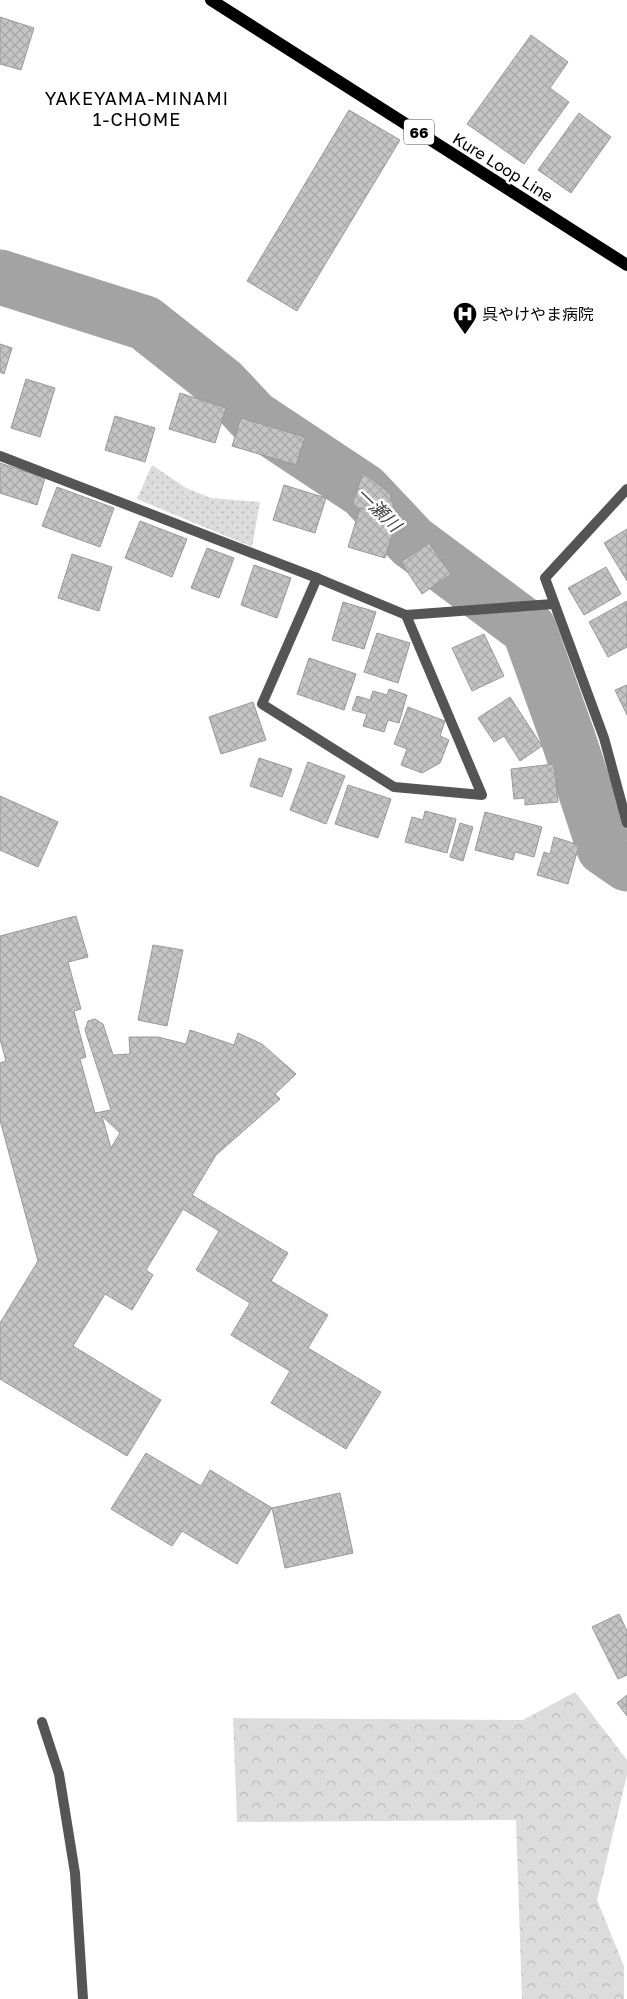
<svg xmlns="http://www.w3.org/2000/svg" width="627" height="1999" font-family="'Golos Text','Noto Sans JP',sans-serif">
<defs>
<pattern id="grass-dots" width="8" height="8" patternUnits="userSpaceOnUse" patternTransform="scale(1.25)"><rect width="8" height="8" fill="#dcdcdc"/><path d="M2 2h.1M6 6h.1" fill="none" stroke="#bbb" stroke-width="1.8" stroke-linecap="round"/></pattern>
<pattern id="forest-crowns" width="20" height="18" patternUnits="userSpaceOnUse" patternTransform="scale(1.25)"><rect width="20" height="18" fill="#dcdcdc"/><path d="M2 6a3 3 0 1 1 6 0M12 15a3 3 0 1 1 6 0" fill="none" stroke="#bbb"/></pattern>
<pattern id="building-cross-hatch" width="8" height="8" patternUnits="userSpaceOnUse" patternTransform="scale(1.25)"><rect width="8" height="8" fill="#c4c4c4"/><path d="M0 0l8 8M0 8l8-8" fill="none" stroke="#a7a7a7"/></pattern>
</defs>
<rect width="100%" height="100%" fill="#fff"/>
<polygon fill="url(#grass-dots)" points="152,465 186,488 211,498 260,502 252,547 137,499"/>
<polygon fill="url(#forest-crowns)" points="575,1692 627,1760 627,1775 597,1900 624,1966 624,1999 522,1999 516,1820 237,1822 233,1718 523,1720"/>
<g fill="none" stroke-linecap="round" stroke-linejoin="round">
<polyline stroke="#a3a3a3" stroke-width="55" points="0,277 145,323 222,384 254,418 364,491 412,542 529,629 568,738 604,848 627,864"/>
</g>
<g fill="url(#building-cross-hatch)" stroke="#999" fill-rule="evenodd">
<polygon points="0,17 34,28 21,70 0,64"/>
<polygon points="531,35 568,62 550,88 569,102 524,164 467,124"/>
<polygon points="349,110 400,140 297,311 247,281"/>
<polygon points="579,113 611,137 571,193 538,170"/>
<polygon points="0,344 12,348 4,374 0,372"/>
<polygon points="26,379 55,388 40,437 11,428"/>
<polygon points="180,393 226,408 215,443 169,429"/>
<polygon points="115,416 155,428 145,462 105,450"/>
<polygon points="241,418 305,437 296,465 232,446"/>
<polygon points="0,463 45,478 37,505 0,493"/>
<polygon points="363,472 390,494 397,519 352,506"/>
<polygon points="284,485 326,498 315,533 273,520"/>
<polygon points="57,487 114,508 100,547 42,526"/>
<polygon points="360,508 397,519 385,558 348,547"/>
<polygon points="140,521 187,539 172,577 125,558"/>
<polygon points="627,529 627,581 604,543"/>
<polygon points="429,543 451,574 422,594 401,562"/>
<polygon points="207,548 234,558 219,598 191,588"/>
<polygon points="72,554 112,567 99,611 58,598"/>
<polygon points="254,565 291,578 277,618 241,605"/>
<polygon points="606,567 621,594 584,615 568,588"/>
<polygon points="627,601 627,647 608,657 589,622"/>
<polygon points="343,602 376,612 364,649 332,640"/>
<polygon points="377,633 410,643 398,683 364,672"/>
<polygon points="484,634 504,676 472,691 452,648"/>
<polygon points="309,658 356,674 344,710 297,694"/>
<polygon points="627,685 627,715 615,690"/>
<polygon points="389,689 407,695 399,723 388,720 384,732 363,726 367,714 352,710 357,696 370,700 373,691 387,695"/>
<polygon points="510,697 542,746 520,761 504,736 494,742 478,718"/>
<polygon points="253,702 266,740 221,754 209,717"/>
<polygon points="408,707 445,721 440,736 449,740 440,763 422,773 401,765 407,749 394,744"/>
<polygon points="259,758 292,769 282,797 250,786"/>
<polygon points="308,762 345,776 326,824 290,810"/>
<polygon points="554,764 558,802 525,805 525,798 514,799 511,769"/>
<polygon points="348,785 391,799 378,838 335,824"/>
<polygon points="0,796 58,822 38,867 0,850"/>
<polygon points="425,811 456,819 447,853 405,842 412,817 423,820"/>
<polygon points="485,812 542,827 534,857 515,852 513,860 475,850"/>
<polygon points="460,823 473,827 463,861 450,857"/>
<polygon points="554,837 579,845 568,884 537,875 544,852 550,854"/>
<path d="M 76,916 L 88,957 L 68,962 L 81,1009 L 74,1011 L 86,1057 L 80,1059 L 95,1113 L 111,1110 L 85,1030 L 88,1021 L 95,1019 L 103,1024 L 113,1055 L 130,1054 L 129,1037 L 158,1037 L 186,1044 L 190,1030 L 234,1045 L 238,1033 L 262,1044 L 296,1074 L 275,1094 L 280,1099 L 216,1155 L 192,1195 L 288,1253 L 271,1281 L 328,1315 L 308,1348 L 381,1392 L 346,1449 L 271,1403 L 290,1371 L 231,1335 L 250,1303 L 196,1270 L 219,1231 L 183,1209 L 146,1270 L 153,1275 L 132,1310 L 105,1294 L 73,1346 L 161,1400 L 127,1456 L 0,1379 L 0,1323 L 38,1261 L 0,1120 L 0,1063 L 6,1061 L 0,1039 L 0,936 ZM 102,1116 L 120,1133 L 111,1148 Z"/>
<polygon points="153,945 183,950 167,1026 138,1020"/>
<polygon points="146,1453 201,1486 210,1470 272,1508 237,1564 182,1531 172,1546 111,1509"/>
<polygon points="340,1493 353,1553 285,1568 272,1508"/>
<polygon points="619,1614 627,1631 627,1675 618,1679 592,1627"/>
<polygon points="627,1695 627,1716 617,1703"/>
</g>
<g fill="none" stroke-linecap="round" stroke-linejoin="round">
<g stroke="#555" stroke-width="10">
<polyline points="0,456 317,578"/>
<polyline points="627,489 545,578 604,738 627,823"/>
<polygon points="317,578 406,615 482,795 394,787 262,704"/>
<polyline points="406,615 553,604"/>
<polyline points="42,1722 59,1774 75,1873 83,1999"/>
</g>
<polyline stroke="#000" stroke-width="12" points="211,0 627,265"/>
</g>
<defs>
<symbol id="hospital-pin" viewBox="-11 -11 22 30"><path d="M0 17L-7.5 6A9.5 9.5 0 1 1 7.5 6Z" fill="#000" stroke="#fff"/><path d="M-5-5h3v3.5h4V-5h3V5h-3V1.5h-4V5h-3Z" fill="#fff"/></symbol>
</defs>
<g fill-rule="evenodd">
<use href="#hospital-pin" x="451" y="300" width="28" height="38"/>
</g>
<g text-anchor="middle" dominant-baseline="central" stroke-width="5" stroke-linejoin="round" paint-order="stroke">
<rect fill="#fff" stroke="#4c4c4c" stroke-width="1" x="404" y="119.5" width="30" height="25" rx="4"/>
<g font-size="15" font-weight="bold" fill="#000">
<text x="419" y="132">66</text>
</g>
<g font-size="16" fill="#000" stroke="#fff">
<text transform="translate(503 167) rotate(32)">Kure Loop Line</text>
</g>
<g font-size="16" fill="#000" stroke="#fff" text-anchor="start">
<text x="482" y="314">呉やけやま病院</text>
</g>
<g font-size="18" letter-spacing="1" fill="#000" stroke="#fff">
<text x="137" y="98">YAKEYAMA-MINAMI<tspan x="137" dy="21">1-CHOME</tspan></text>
</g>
<g font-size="18" font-style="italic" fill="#444" stroke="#fff">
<text transform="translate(379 509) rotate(44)">一瀬川</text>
</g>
</g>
</svg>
